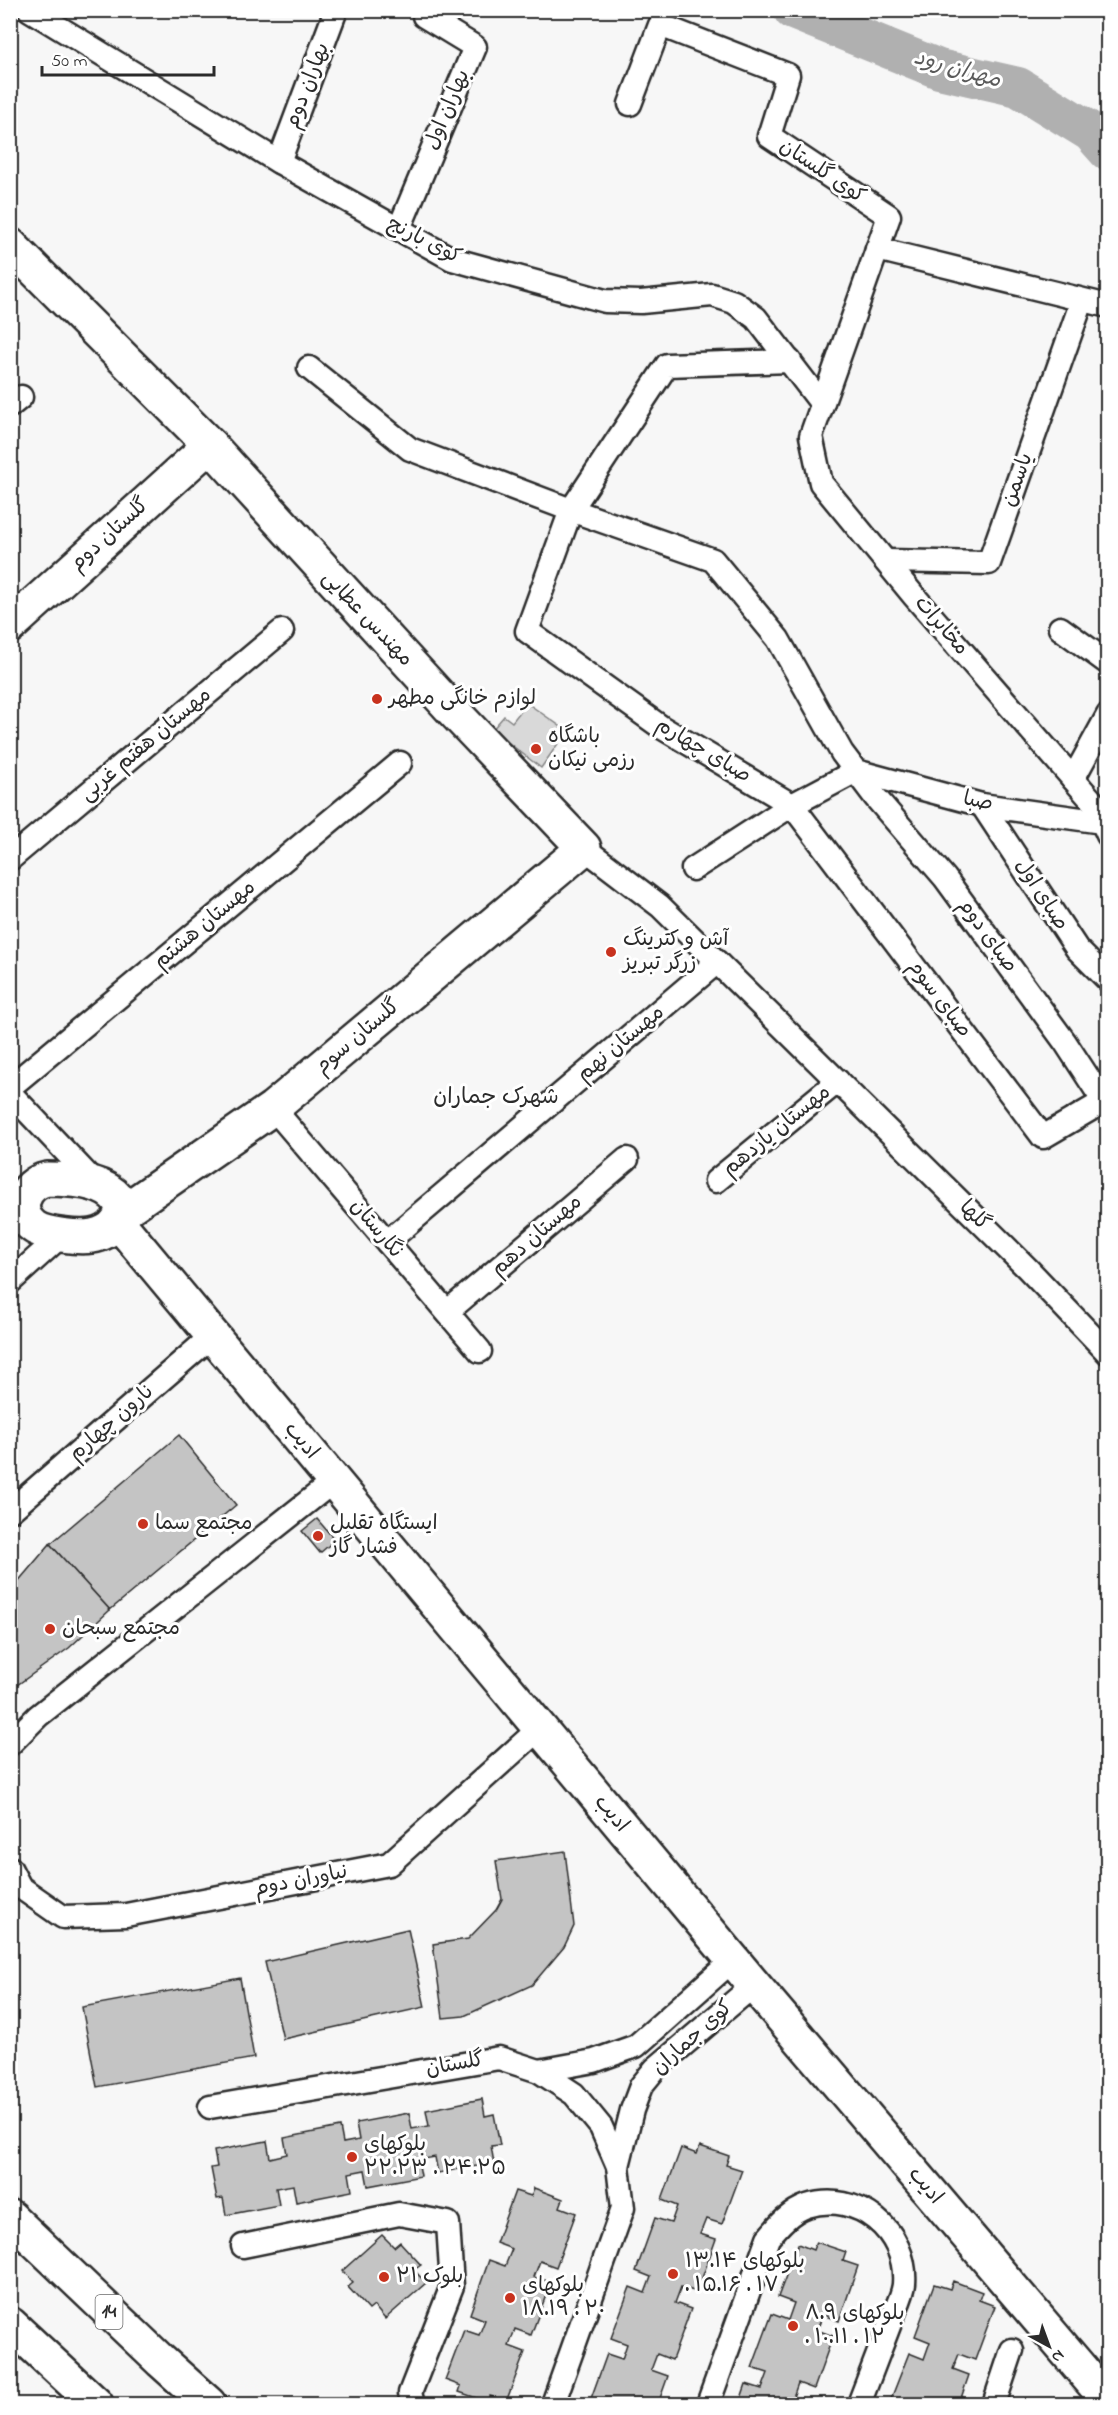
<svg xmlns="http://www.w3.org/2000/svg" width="1118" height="2415" font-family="'Indie Flower','Playpen Sans Arabic',sans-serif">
<rect width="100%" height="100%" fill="#f7f7f7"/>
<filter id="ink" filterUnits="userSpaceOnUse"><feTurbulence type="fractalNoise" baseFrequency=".0167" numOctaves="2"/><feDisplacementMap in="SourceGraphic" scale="12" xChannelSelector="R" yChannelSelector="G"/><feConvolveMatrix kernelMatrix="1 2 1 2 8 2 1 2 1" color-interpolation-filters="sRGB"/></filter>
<g filter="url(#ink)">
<polygon fill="#d9d9d9" stroke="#828282" stroke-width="1.5" points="527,703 567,731 541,768 492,730 504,716 512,722"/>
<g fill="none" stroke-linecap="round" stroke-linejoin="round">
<polyline stroke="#b0b0b0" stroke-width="40" points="793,10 939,69 1018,87 1091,132 1108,151"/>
</g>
<g fill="#c4c4c4" stroke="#2b2b2b" stroke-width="1.5">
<polygon points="179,1435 236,1505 110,1610 50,1544"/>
<polygon points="317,1519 335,1540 320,1553 302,1531"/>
<polygon points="50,1544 110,1610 69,1648 10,1690 10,1591"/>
<polygon points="565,1851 574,1926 564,1947 532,1985 464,2016 443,2018 433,1944 468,1939 496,1910 502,1899 496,1861"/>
<polygon points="408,1929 425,2007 283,2039 265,1962"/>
<polygon points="240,1978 254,2058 97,2087 82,2007"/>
<polygon points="482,2099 485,2116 494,2114 500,2145 491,2146 494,2163 438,2173 435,2157 418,2160 421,2176 368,2186 365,2170 349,2173 352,2191 296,2202 293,2185 276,2188 279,2205 226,2215 223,2198 217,2199 211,2168 217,2167 214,2151 267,2141 270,2158 287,2154 284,2138 340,2127 343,2143 359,2140 356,2123 409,2113 412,2129 429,2126 426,2110"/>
<polygon points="700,2146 729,2156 726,2165 742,2170 722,2224 706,2219 700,2234 716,2239 697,2292 681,2287 675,2303 691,2309 672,2360 657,2354 651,2370 668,2376 658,2404 589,2404 607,2354 622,2359 627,2344 611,2338 630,2287 645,2293 651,2277 636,2271 655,2218 671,2223 677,2206 662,2200 681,2148 697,2154"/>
<polygon points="534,2188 563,2199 560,2207 576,2213 556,2267 540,2261 534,2277 551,2282 531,2335 515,2329 509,2346 525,2352 506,2402 490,2396 488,2402 459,2392 461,2386 445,2380 464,2330 479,2335 485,2320 470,2314 489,2260 505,2266 512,2249 496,2243 515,2191 531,2196"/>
<polygon points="382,2235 394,2247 400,2242 421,2265 414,2270 426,2283 385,2319 374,2306 369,2310 348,2287 353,2283 342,2271"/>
<polygon points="816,2242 846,2252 843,2261 858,2266 839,2321 823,2315 817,2330 833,2336 814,2389 798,2383 792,2400 804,2404 739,2404 746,2384 762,2389 768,2373 752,2368 772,2314 788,2320 794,2303 778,2297 798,2244 813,2250"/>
<polygon points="953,2281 982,2292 979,2300 995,2306 975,2360 959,2354 953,2369 969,2375 959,2404 889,2404 909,2353 924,2359 930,2342 915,2336 934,2284 950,2289"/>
</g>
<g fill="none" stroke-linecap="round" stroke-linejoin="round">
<defs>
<g id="street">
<polyline points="30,10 279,162 452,259 605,301 641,302 712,295 734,302 756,318 822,404"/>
<polyline points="630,104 660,25 788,75 769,136 889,216 811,436 821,483 914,596 1094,803 1108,835"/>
<polyline points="279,162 336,10"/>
<polyline points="399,229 475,47 424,16"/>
<polyline points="877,249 1108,306"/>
<polyline points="790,361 667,365 571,510 527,631 661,727 792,805 1043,1137 1103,1102"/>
<polyline points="309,368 410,449 571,510 713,560 778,639 842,753 876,798 945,878 1065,1042 1108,1108"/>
<polyline points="10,406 21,397"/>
<polyline points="886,561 989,563 1082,301"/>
<polyline points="1060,628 1108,663"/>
<polyline points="856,771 982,805 1102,822"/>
<polyline points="1073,779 1108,715"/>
<polyline points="982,805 1077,949 1108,980"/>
<polyline points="584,848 660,906 1027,1268 1108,1353"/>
<polyline points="10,859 282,631"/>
<polyline points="693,869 792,805 856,771"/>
<polyline points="10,1087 400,763"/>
<polyline points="10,1093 98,1186"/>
<polyline points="273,1108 480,1351"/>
<polyline points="716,1181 838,1081"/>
<polyline points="387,1242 717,962"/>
<polyline points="10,1282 63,1234"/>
<polyline points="447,1312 627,1159"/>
<polyline points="10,1511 213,1335"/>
<polyline points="10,1744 38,1716 334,1481"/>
<polyline points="10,1868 20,1887 63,1917 126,1915 389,1864 540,1728"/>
<polyline points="539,2071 594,2061 636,2046 733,1960"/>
<polyline points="210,2107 499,2058 539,2071 574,2094 601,2127 618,2166 623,2208 553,2404"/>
<polyline points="618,2166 632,2110 641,2086 655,2069 754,1985"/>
<polyline points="243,2246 399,2214 448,2223 452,2286 410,2393 413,2404"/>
<path d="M 708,2404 L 768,2238 C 779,2225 790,2212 807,2206 C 857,2190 908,2231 904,2284 C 903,2295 896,2308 892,2318 C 881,2347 870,2376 859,2404"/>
<polyline points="994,2404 1012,2350"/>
</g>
<g id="secondary">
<polyline points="10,245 210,445 455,713 584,848 273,1108 121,1213"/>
<polyline points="10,626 210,445"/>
<path d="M 47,1179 C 68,1179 97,1180 113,1194 C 133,1211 112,1234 92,1236 C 79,1238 45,1235 34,1227 C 13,1212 23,1184 47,1179 Z"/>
<polyline points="118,1222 754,1985 1099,2390 1107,2404"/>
</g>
<g id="highway">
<polyline points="10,2217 161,2361 209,2404"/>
<polyline points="10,2324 96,2404"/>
</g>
</defs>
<use href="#street" stroke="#2b2b2b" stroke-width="27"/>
<use href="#secondary" stroke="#2b2b2b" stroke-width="38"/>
<use href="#highway" stroke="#2b2b2b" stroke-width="38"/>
<use href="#street" stroke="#fff" stroke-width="22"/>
<use href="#secondary" stroke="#fff" stroke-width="33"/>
<use href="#highway" stroke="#fff" stroke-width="33"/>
</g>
</g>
<g fill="#c8321e" stroke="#fff" stroke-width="2">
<circle cx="377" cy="699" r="6"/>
<circle cx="536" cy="749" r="6"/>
<circle cx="611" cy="952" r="6"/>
<circle cx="143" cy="1524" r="6"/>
<circle cx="318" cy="1536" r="6"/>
<circle cx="50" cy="1629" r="6"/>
<circle cx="352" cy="2157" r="6"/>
<circle cx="673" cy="2274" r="6"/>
<circle cx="384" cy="2277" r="6"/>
<circle cx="510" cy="2298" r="6"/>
<circle cx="793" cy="2326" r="6"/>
</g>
<g text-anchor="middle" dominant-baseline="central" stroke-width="6" stroke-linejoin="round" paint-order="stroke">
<rect fill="#fff" stroke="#6b6b6b" stroke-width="1.5" x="95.5" y="2295" width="27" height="34" rx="4.5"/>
<g font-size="20" font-weight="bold" fill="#2b2b2b">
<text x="109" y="2312">14</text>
</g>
<g font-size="21" fill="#2b2b2b" stroke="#fff">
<text transform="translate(308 86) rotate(-69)">بهاران دوم</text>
<text transform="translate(448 110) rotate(-67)">بهاران اول</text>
<text transform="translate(822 172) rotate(34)">کوی گلستان</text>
<text transform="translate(424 241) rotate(27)">کوی بارنج</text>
<text transform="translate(1018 480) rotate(-70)">یاسمن</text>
<text transform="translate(110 535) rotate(-42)">گلستان دوم</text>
<text transform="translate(367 619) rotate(47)">مهندس عطایی</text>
<text transform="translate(941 626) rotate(49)">مخابرات</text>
<text transform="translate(146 745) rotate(-40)">مهستان هفتم غربی</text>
<text transform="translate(703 751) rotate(31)">صبای چهارم</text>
<text transform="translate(978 802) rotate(12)">صبا</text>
<text transform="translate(1041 895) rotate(57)">صبای اول</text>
<text transform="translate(205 925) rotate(-40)">مهستان هشتم</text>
<text transform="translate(987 936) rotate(54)">صبای دوم</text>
<text transform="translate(939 999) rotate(53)">صبای سوم</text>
<text transform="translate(358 1037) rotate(-40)">گلستان سوم</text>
<text transform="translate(621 1044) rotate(-40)">مهستان نهم</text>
<text transform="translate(777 1131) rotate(-39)">مهستان یازدهم</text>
<text transform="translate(974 1216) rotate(45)">گلها</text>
<text transform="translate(376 1229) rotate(50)">نگارستان</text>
<text transform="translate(537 1236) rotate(-41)">مهستان دهم</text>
<text transform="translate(112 1423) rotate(-41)">نارون چهارم</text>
<text transform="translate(301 1441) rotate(50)">ادیب</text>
<text transform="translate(611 1814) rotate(50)">ادیب</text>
<text transform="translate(301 1881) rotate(-11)">نیاوران دوم</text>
<text transform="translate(693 2038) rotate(-42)">کوی جماران</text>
<text transform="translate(455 2065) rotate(-10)">گلستان</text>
<text transform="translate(925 2186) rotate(50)">ادیب</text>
</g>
<g font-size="21" fill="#2b2b2b" stroke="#fff" text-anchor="start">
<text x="389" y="699">لوازم خانگی مطهر</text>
<text x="548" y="737">باشگاه<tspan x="548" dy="24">رزمی نیکان</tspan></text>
<text x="623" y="940">آش و کترینگ<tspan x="623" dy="24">زرگر تبریز</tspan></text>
<text x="155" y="1524">مجتمع سما</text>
<text x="330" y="1524">ایستگاه تقلیل<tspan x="330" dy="24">فشار گاز</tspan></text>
<text x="62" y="1629">مجتمع سبحان</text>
<text x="364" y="2145">بلوکهای<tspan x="364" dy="24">۲۲.۲۳ . ۲۴.۲۵</tspan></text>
<text x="685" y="2262">بلوکهای ۱۳.۱۴<tspan x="685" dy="24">. ۱۵.۱۶ . ۱۷</tspan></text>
<text x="396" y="2277">بلوک ۲۱</text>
<text x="522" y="2286">بلوکهای<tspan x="522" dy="24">۱۸.۱۹ . ۲۰</tspan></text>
<text x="805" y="2314">بلوکهای ۸.۹<tspan x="805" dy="24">. ۱۰.۱۱ . ۱۲</tspan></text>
</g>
<g font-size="22" font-style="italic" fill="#5a5a5a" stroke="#fff">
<text transform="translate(957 70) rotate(16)">مهران رود</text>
</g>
<g font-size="22" fill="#2b2b2b" stroke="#fff">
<text x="496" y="1098">شهرک جماران</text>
</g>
</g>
<rect width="1118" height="2415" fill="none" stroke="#fff" stroke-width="36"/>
<rect x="18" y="18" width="1082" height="2379" fill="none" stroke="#2b2b2b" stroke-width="2" filter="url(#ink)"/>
<g transform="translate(1049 2346) rotate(139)" stroke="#ffffff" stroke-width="4.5" paint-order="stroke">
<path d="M0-4.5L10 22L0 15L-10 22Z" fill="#2b2b2b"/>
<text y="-9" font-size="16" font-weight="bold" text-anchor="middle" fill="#2b2b2b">N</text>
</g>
<path d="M42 66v9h172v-9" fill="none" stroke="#2b2b2b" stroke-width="3"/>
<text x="51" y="66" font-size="18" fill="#2b2b2b" stroke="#ffffff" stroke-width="4.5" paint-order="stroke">50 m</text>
</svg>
